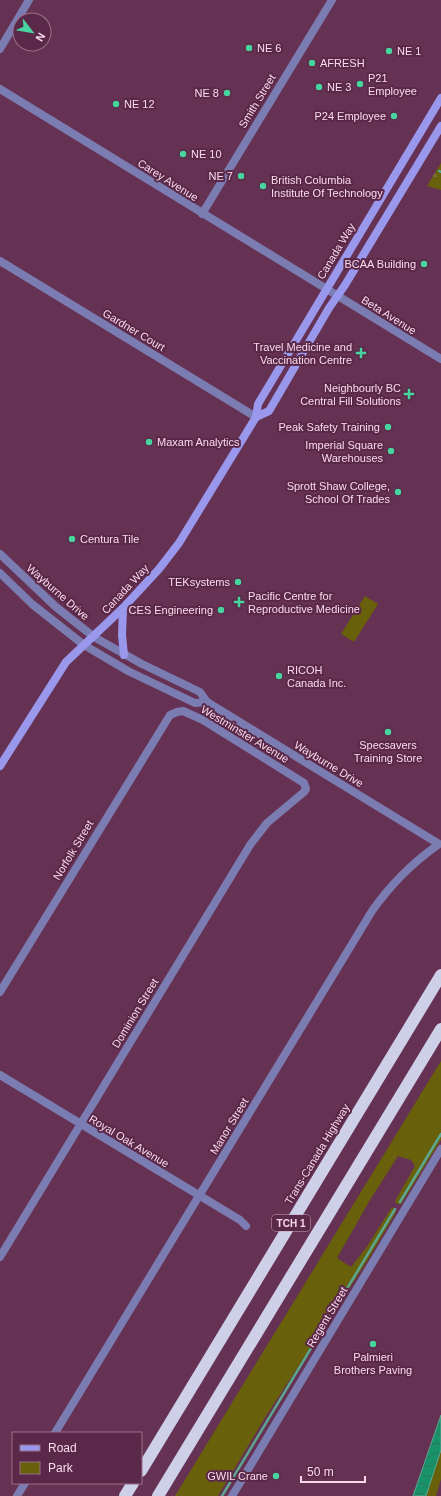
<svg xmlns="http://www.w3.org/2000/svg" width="441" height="1496" font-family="Arial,sans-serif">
<defs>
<pattern id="forest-firs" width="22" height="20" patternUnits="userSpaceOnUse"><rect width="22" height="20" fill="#68600a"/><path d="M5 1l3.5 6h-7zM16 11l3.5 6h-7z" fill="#7e762e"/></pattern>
<pattern id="water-waves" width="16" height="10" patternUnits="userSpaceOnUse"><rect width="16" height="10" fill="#199269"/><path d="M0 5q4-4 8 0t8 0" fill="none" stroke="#2a765d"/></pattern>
</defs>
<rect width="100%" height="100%" fill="#663253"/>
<g fill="#68600a">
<polygon points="365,596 378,604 354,642 341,634"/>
<polygon points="441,1061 441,1140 401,1204 397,1204 395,1201 415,1166 411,1160 398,1156 370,1200 337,1258 351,1267 366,1248 392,1207 396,1212 369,1258 266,1416 218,1496 175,1496"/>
<polygon points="441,1450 441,1479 436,1496 426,1496"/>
</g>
<polygon fill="url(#forest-firs)" points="441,163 441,190 427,186"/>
<polygon fill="url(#water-waves)" stroke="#5ca790" points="441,1415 441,1450 426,1496 413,1496"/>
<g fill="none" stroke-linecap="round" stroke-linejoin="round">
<g stroke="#5ca790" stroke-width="2.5">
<polyline points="439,171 441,172"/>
<polyline points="400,1202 441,1134"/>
<polyline points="222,1496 395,1209"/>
</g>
<g stroke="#7b7cb1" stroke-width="8">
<polyline points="0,49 29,0"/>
<polyline points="0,89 441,359"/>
<polyline points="202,214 332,0"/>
<polyline points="0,261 256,417"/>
<polyline points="84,645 128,671 176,694 195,703 207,702"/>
<polyline points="0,992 170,715 177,712 183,711 203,720 304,783 306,789 304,792 267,823 250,845 0,1257"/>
<polyline points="0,1075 240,1220 246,1226"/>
<path d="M 55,1433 L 372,911 C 391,884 412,863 439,844 L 207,702 L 200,692 L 142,664 L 94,637"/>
<polyline points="17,1496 25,1483"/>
<polyline points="232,1496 441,1149"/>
</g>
<g stroke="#7b7cb1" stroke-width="8">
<polyline points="0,554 56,607 94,637"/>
<polyline points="0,573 32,604 84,645"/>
</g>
<g stroke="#9998ec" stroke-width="8">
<polyline points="256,417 269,411 329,308 345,285 441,126"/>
<polyline points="123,608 122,635 124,655"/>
<polyline points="0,766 66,662 123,608 159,569 179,543 256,417 258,404 441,98"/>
</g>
<g stroke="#cecfe9" stroke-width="12">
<polyline points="141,1471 441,975"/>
<polyline points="125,1496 133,1483"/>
<polyline points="158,1496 441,1029"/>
</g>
</g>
<g fill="#47d49e" stroke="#5a2848" stroke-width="1.5">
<circle cx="249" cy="48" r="4"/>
<circle cx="389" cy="51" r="4"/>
<circle cx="312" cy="63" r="4"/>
<circle cx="360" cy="84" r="4"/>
<circle cx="319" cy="87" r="4"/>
<circle cx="227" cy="93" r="4"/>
<circle cx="116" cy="104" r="4"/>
<circle cx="394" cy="116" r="4"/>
<circle cx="183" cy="154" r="4"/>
<circle cx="241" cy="176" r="4"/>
<circle cx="263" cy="186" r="4"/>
<circle cx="424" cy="264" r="4"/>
<path d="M359 347h4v4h4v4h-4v4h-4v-4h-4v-4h4z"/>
<path d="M407 388h4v4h4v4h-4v4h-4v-4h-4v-4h4z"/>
<circle cx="388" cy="427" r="4"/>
<circle cx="149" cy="442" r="4"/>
<circle cx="391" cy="451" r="4"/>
<circle cx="398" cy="492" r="4"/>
<circle cx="72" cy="539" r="4"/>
<circle cx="238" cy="582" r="4"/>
<path d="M237 596h4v4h4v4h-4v4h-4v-4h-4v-4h4z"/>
<circle cx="221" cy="610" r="4"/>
<circle cx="279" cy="676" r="4"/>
<circle cx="388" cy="732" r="4"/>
<circle cx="373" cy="1344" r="4"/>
<circle cx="276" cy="1476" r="4"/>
</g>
<g text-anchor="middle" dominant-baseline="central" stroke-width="4" stroke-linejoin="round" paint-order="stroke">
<rect fill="#5a2848" stroke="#caa4ba" stroke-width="1" x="272" y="1215" width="38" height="16" rx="3"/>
<g font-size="10" font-weight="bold" fill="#fad9eb">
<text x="291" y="1223">TCH 1</text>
</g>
<g font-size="11" fill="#fad9eb" stroke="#5a2848" text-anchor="start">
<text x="257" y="48">NE 6</text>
<text x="397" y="51">NE 1</text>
<text x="320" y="63">AFRESH</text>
<text x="368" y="78">P21<tspan x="368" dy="13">Employee</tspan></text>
<text x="327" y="87">NE 3</text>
<text x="219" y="93" text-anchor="end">NE 8</text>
<text x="124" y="104">NE 12</text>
<text x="386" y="116" text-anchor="end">P24 Employee</text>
<text x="191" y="154">NE 10</text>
<text x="233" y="176" text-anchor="end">NE 7</text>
<text x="271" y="180">British Columbia<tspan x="271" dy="13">Institute Of Technology</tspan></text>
<text x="416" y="264" text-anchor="end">BCAA Building</text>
<text x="352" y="347" text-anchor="end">Travel Medicine and<tspan x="352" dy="13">Vaccination Centre</tspan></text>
<text x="401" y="388" text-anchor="end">Neighbourly BC<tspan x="401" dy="13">Central Fill Solutions</tspan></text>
<text x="380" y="427" text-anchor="end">Peak Safety Training</text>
<text x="157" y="442">Maxam Analytics</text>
<text x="383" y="445" text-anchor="end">Imperial Square<tspan x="383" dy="13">Warehouses</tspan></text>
<text x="390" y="486" text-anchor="end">Sprott Shaw College,<tspan x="390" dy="13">School Of Trades</tspan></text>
<text x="80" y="539">Centura Tile</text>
<text x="230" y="582" text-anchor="end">TEKsystems</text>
<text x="248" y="596">Pacific Centre for<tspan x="248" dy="13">Reproductive Medicine</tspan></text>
<text x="213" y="610" text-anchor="end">CES Engineering</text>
<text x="287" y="670">RICOH<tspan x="287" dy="13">Canada Inc.</tspan></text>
<text x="388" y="745" text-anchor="middle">Specsavers<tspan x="388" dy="13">Training Store</tspan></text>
<text x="373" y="1357" text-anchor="middle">Palmieri<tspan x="373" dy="13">Brothers Paving</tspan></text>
<text x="268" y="1476" text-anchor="end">GWIL Crane</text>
</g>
<g font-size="11" fill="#fad9eb" stroke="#5a2848">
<text transform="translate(257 101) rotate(-59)">Smith Street</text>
<text transform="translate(168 180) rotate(32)">Carey Avenue</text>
<text transform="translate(336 251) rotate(-59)">Canada Way</text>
<text transform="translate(389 315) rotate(32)">Beta Avenue</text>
<text transform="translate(134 330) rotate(31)">Gardner Court</text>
<text transform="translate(125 589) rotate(-47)">Canada Way</text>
<text transform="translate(58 592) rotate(41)">Wayburne Drive</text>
<text transform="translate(245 734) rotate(31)">Westminster Avenue</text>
<text transform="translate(329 764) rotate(31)">Wayburne Drive</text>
<text transform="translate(73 850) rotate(-59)">Norfolk Street</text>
<text transform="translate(135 1013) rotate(-59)">Dominion Street</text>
<text transform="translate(229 1126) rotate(-59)">Manor Street</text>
<text transform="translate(129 1141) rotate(31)">Royal Oak Avenue</text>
<text transform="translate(317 1154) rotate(-59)">Trans-Canada Highway</text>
<text transform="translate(327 1317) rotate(-59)">Regent Street</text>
</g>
</g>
<rect x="12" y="1432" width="130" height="52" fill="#5a2848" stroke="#9a6f89"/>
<rect x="20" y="1445" width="20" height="6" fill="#9998ec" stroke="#9a6f89"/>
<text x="48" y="1452" font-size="12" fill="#fad9eb">Road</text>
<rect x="20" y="1462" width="20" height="12" fill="#68600a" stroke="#9a6f89"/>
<text x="48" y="1472" font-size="12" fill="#fad9eb">Park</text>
<g transform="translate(32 32) rotate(121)"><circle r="19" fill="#5a2848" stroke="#9a6f89"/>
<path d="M0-3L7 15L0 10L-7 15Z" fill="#47d49e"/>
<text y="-6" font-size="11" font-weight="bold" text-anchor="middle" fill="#fad9eb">N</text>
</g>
<path d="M301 1476v6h64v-6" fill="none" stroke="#fad9eb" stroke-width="2"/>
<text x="307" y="1476" font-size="12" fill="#fad9eb" stroke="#5a2848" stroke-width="3" paint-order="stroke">50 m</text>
</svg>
